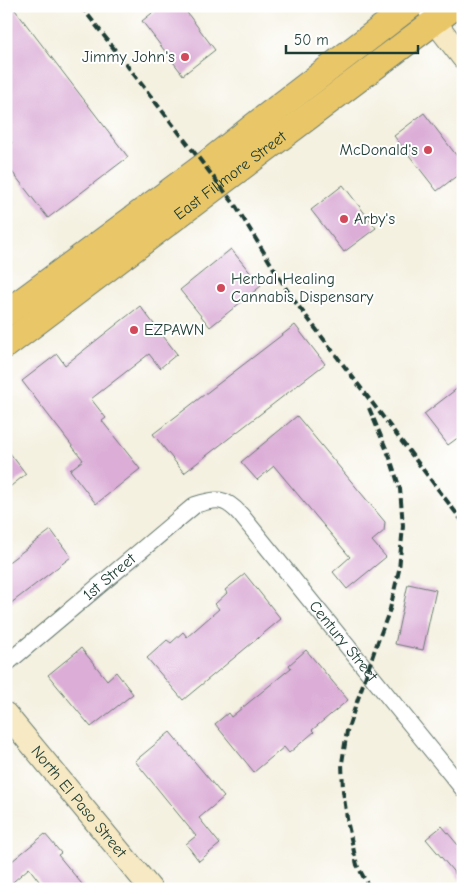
<svg xmlns="http://www.w3.org/2000/svg" width="469" height="895" font-family="'Comic Neue',sans-serif">
<rect width="100%" height="100%" fill="#fff"/>
<filter id="ink" filterUnits="userSpaceOnUse"><feTurbulence type="fractalNoise" baseFrequency=".02" numOctaves="2"/><feDisplacementMap in="SourceGraphic" scale="10" xChannelSelector="R" yChannelSelector="G"/><feConvolveMatrix kernelMatrix="1 2 1 2 8 2 1 2 1" color-interpolation-filters="sRGB"/></filter>
<filter id="wash" filterUnits="userSpaceOnUse"><feTurbulence type="fractalNoise" baseFrequency=".0096" numOctaves="4" result="noise"/><feDisplacementMap in="SourceGraphic" scale="20" xChannelSelector="R" yChannelSelector="G"/><feGaussianBlur stdDeviation="1.12" result="paint"/><feColorMatrix in="noise" values="0 0 0 0 0 0 0 0 0 0 0 0 0 0 0 0 0 1.4 0 .05"/><feComposite in="paint" operator="in"/></filter>
<g filter="url(#wash)">
<rect width="100%" height="100%" fill="#f4f1e1"/>
<g id="blocks">
<g fill="#dbadd7">
<polygon points="6,6 12,6 128,157 48,218 6,164 6,147 12,143 6,135"/>
<polygon points="161,6 182,6 215,50 183,75 142,21"/>
<polygon points="424,113 463,164 463,171 437,191 394,136"/>
<polygon points="343,185 376,228 344,252 311,210"/>
<polygon points="231,249 261,286 210,327 180,290"/>
<polygon points="140,306 177,354 160,368 149,354 91,399 106,418 102,421 140,469 96,504 70,470 83,460 22,381 57,354 65,365"/>
<polygon points="295,325 325,364 184,473 153,434"/>
<polygon points="463,384 463,434 448,445 424,414"/>
<polygon points="297,416 385,522 384,531 372,541 386,557 347,589 333,572 350,557 274,466 257,480 241,462"/>
<polygon points="6,448 26,474 6,490"/>
<polygon points="51,530 71,557 6,607 6,564"/>
<polygon points="245,574 281,619 183,700 147,658 167,640 171,643 183,632 187,637 219,609 215,604 227,593 225,590"/>
<polygon points="408,584 436,590 423,650 395,644"/>
<polygon points="81,648 107,680 116,672 133,694 91,727 48,675"/>
<polygon points="306,650 348,700 312,730 314,732 289,753 284,747 254,772 215,724 228,713 231,717 291,668 289,665"/>
<polygon points="170,732 224,797 199,818 220,844 199,861 186,844 196,836 135,761"/>
<polygon points="442,826 463,851 463,883 426,839"/>
<polygon points="45,834 61,853 58,855 86,889 45,889 29,868 6,888 6,866"/>
</g>
</g>
</g>
<g filter="url(#ink)">
<use href="#blocks" fill-opacity="0" stroke="#6a7c71" stroke-width="1"/>
<g fill="none" stroke-linecap="round" stroke-linejoin="round">
<defs>
<g id="street">
<polyline points="423,6 435,22"/>
<path id="s1" d="M 6,664 L 195,505 C 217,498 225,497 241,515 L 463,789"/>
</g>
<g id="secondary">
<polyline points="435,22 463,58"/>
<path id="s2" d="M 6,714 L 151,889"/>
</g>
<g id="primary">
<polyline points="6,313 204,166 258,123 410,6"/>
<path id="s3" d="M 6,345 L 455,6"/>
</g>
</defs>
<use href="#street" stroke="#6a7c71" stroke-width="18"/>
<use href="#secondary" stroke="#6a7c71" stroke-width="24"/>
<use href="#primary" stroke="#6a7c71" stroke-width="28"/>
<use href="#street" stroke="#fff" stroke-width="16"/>
<use href="#secondary" stroke="#f6e9c3" stroke-width="22"/>
<use href="#primary" stroke="#e9c769" stroke-width="26"/>
<g stroke="#1f3d34" stroke-width="4" stroke-dasharray="8 4" stroke-linecap="butt">
<polyline points="81,6 235,205 290,295 463,522"/>
<polyline points="369,408 390,458 400,489 403,526 399,570 390,609 375,649 347,731 342,763 343,791 348,825 357,865 370,889"/>
</g>
</g>
</g>
<g fill="#d1495b" stroke="#fff" stroke-width="2">
<circle cx="185" cy="57" r="5"/>
<circle cx="428" cy="150" r="5"/>
<circle cx="344" cy="219" r="5"/>
<circle cx="221" cy="288" r="5"/>
<circle cx="134" cy="330" r="5"/>
</g>
<g text-anchor="middle" dominant-baseline="central" stroke-width="4" stroke-linejoin="round" paint-order="stroke">
<g font-size="16" fill="#1f3d34" stroke="#fff" text-anchor="start">
<text x="175" y="57" text-anchor="end">Jimmy John's</text>
<text x="418" y="150" text-anchor="end">McDonald's</text>
<text x="354" y="219">Arby's</text>
<text x="231" y="279">Herbal Healing<tspan x="231" dy="18">Cannabis Dispensary</tspan></text>
<text x="144" y="330">EZPAWN</text>
</g>
<g font-size="16" fill="#1f3d34" stroke="#fff">
<text stroke="none"><textPath href="#s3" startOffset="281">East Fillmore Street</textPath></text>
<text stroke="none"><textPath href="#s1" startOffset="135">1st Street</textPath></text>
<text stroke="none"><textPath href="#s1" startOffset="461">Century Street</textPath></text>
<text stroke="none"><textPath href="#s2" startOffset="114">North El Paso Street</textPath></text>
</g>
</g>
<rect width="469" height="895" fill="none" stroke="#fff" stroke-width="25"/>
<path d="M286 45v8h132v-8" fill="none" stroke="#1f3d34" stroke-width="2.5"/>
<text x="294" y="45" font-size="15" fill="#1f3d34" stroke="#ffffff" stroke-width="4" paint-order="stroke">50 m</text>
</svg>
